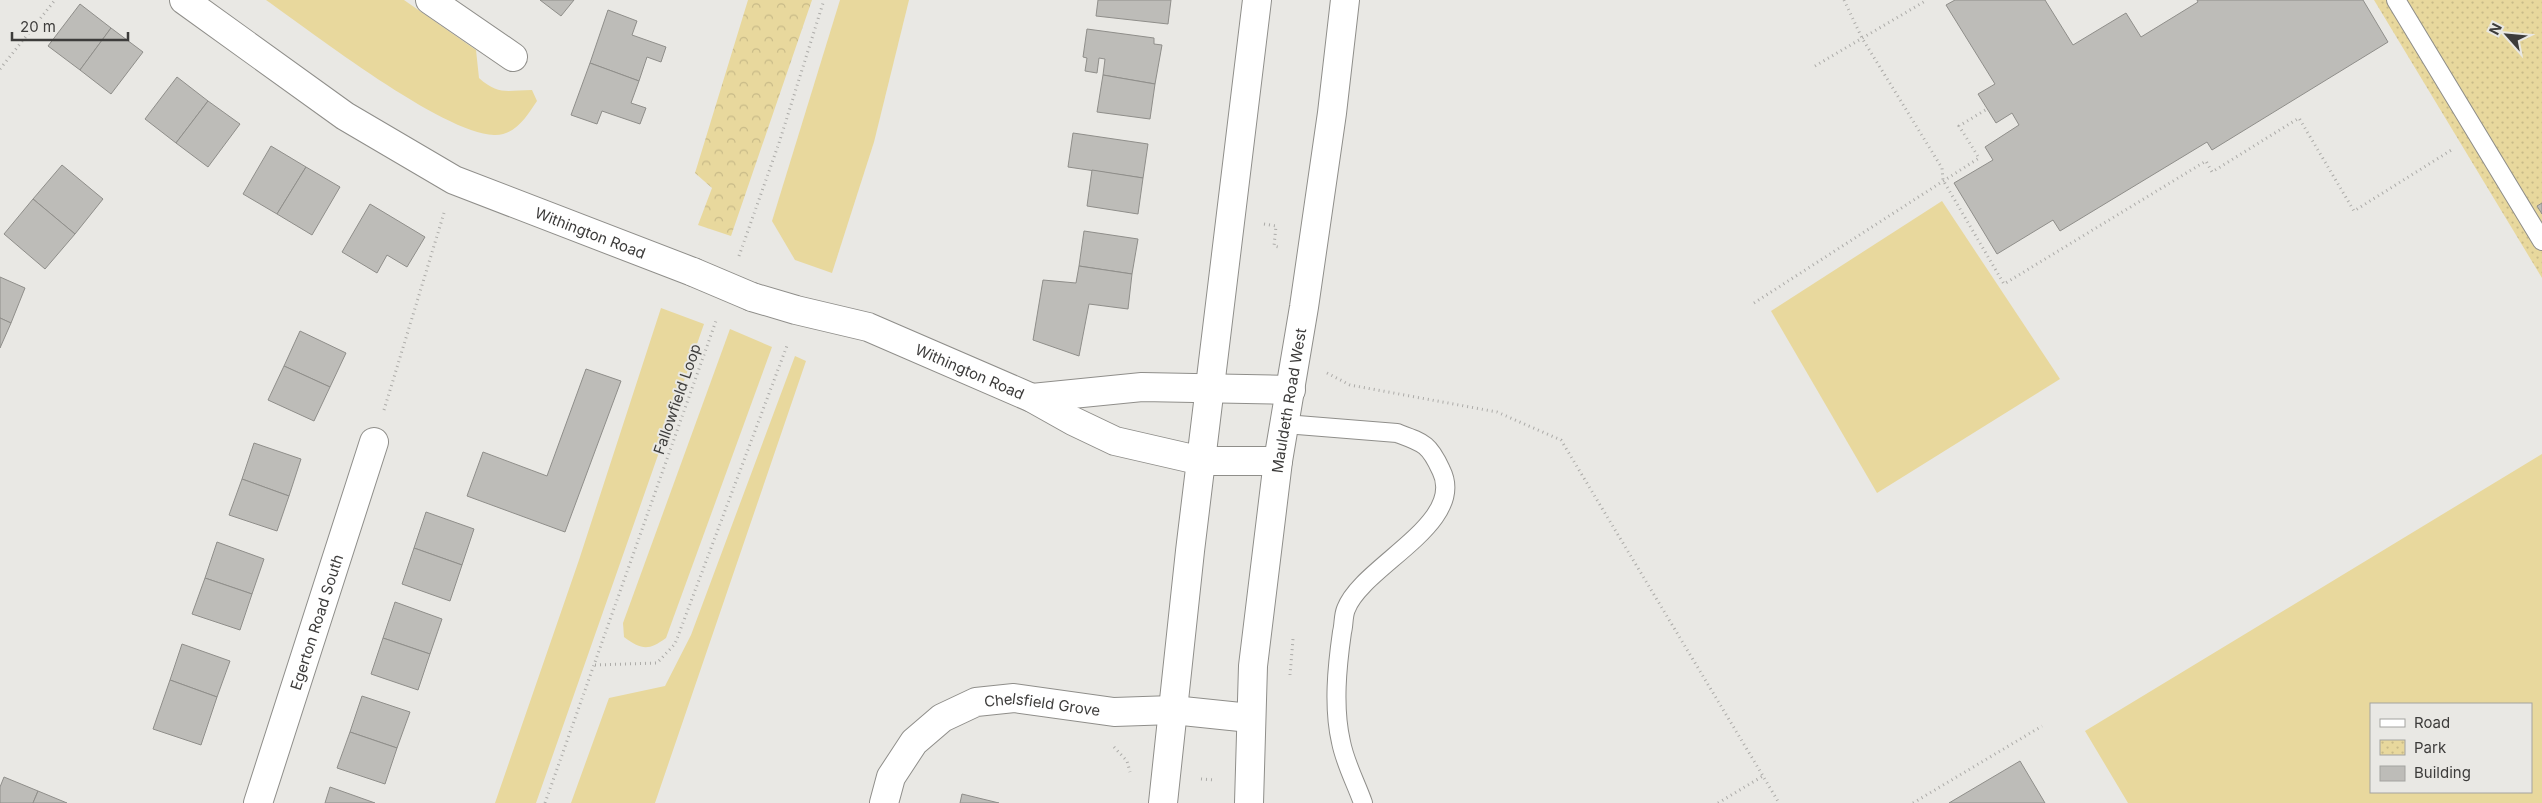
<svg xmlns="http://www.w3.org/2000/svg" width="2542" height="803" font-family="Inter,sans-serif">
<defs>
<pattern id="forest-crowns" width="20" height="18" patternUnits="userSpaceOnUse" patternTransform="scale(1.25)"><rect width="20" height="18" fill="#e8d89d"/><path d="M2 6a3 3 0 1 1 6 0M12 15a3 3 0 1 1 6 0" fill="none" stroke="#c8ba88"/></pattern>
<pattern id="park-dots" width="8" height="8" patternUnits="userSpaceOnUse" patternTransform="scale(1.25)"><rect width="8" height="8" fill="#e8d89d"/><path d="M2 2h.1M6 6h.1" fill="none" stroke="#c8ba88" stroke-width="1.8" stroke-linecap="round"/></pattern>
</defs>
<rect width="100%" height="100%" fill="#e9e8e4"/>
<g fill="#e8d89d" fill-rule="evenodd">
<path d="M 266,0 L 404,0 L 476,50 L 479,78 C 499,96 508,90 532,90 L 537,101 C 527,116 515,136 494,135 C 442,133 313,33 266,0 Z"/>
<polygon points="840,0 909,0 874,142 832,273 795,260 772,221"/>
<polygon points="1942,201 2060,379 1877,493 1771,311"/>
<polygon points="661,308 704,324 536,803 495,803 579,560"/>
<path d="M 730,329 L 772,347 L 666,638 C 648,651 642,650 624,637 L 623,623 Z"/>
<polygon points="795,356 806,361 655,803 571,803 609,698 665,686 691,635"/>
<path d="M 2542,454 L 2542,803 L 2128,803 L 2085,731 ZM 2371,704 L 2531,704 L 2531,792 L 2371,792 Z"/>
</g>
<polygon fill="url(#forest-crowns)" points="748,0 812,0 731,236 698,225 712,188 695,173"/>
<polygon fill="url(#park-dots)" points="2374,0 2542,0 2542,278"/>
<g fill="#bdbcb8" stroke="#8f8e8a">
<polygon points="540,0 574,0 561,16"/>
<polygon points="1098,0 1171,0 1168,24 1096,16"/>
<polygon points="1955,0 2045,0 2073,45 2126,13 2141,37 2198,2 2197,0 2363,0 2388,42 2212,150 2207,142 2060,231 2053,220 1997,254 1954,183 1993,160 1985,147 2019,125 2012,113 1996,123 1978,94 1995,84 1946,5"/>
<polygon points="80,4 111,28 80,70 48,46"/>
<polygon points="608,10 637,21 632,35 666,47 661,62 647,57 639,81 590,63"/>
<polygon points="111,28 143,52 111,94 80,70"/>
<polygon points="1087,29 1154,38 1154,44 1162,45 1155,84 1103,75 1105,59 1099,58 1097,73 1085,71 1087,58 1083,57"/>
<polygon points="590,63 639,81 631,103 646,108 640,124 602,111 597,124 571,115"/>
<polygon points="1103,75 1155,84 1150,119 1097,112"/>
<polygon points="177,77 208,101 176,143 145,119"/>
<polygon points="208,101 240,124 208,167 176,143"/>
<polygon points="1073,133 1148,144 1143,178 1068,167"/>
<polygon points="271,146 306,167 277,214 243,194"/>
<polygon points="62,165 103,199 75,234 33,199"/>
<polygon points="306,167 340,187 312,235 277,214"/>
<polygon points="1092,170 1143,178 1138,214 1087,206"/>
<polygon points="33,199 75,234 45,269 4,234"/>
<polygon points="2542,203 2542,214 2537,206"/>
<polygon points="370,204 425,237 407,267 387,255 377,273 342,252"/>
<polygon points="1084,231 1138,239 1132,274 1079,266"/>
<polygon points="1079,266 1132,274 1128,309 1089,304 1079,356 1033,340 1043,280 1076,283"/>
<polygon points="0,277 25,288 11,323 0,318"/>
<polygon points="0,318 11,323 0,348"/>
<polygon points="300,331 346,353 330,387 284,366"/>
<polygon points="284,366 330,387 314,421 268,400"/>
<polygon points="586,369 621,381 565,532 467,496 483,452 547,476"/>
<polygon points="254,443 301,459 289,496 242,479"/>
<polygon points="242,479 289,496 277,531 229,515"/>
<polygon points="426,512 474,529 462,565 414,548"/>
<polygon points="217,542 264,559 252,594 205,578"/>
<polygon points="414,548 462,565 450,601 402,584"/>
<polygon points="205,578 252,594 240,630 192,614"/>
<polygon points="395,602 442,619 430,654 383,638"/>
<polygon points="383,638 430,654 418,690 371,674"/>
<polygon points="182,644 230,661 217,697 170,680"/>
<polygon points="170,680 217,697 201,745 153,729"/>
<polygon points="362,696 410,712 397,748 350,732"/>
<polygon points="350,732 397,748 385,784 337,768"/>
<polygon points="2020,761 2045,803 1949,803"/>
<polygon points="4,777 38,791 33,803 0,803 0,787"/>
<polygon points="330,787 375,803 325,803"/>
<polygon points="38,791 67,803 33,803"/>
<polygon points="962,794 999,803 960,803"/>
</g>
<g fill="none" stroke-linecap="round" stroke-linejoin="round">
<defs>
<g id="service">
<polyline points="2396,0 2542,241"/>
<path d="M 1285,424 L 1397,433 C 1424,443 1429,444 1441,470 C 1468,523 1362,566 1346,609 C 1343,616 1344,625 1342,632 C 1337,667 1333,707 1341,742 C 1345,763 1356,783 1363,803"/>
</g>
<g id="minor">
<polyline points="430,0 513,57"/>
<path id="s1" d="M 258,803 L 374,442"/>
<path id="s2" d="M 884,803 L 891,777 L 914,742 L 942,718 L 976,702 L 1014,698 L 1114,712 L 1173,710 L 1250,718"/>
</g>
<g id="tertiary">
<path id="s3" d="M 184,0 L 345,116 L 454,180 L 693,272"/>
<path id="s4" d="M 752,297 L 796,310 L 868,327 L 1032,398 L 1073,421 L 1115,441 L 1202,461 L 1278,461"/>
<polyline points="1032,398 1142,387 1291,390"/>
<polyline points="1163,803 1190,551 1257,0"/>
<path id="s5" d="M 1249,803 L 1253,666 L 1278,461 L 1304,307 L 1332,113 L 1345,0"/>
</g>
</defs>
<use href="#service" stroke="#8f8e8a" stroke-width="20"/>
<use href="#minor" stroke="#8f8e8a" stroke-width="30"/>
<use href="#tertiary" stroke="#8f8e8a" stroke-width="30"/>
<g stroke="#acaba8" stroke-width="3" stroke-dasharray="1 4" stroke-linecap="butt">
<polyline points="1844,0 1862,38 1942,168 1943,180 2004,284 2206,161 2212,172 2299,118 2354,211 2453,149"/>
<polyline points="1815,66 1927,0"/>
<polyline points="0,69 55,0"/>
<polyline points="1264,224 1276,226 1274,246 1278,247"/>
<polyline points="739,256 779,143 824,0"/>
<polyline points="1754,303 1979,158 1959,126 1987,109"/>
<polyline points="1327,373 1350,385 1497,412 1561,440 1763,776"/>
<polyline points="384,410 444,213"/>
<polyline points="595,665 657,663 675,644 788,343"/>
<polyline points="1290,675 1293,639"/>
<polyline points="1114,747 1127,761 1130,772"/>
<polyline points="1201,779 1215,780"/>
<polyline points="545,803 717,318"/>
<polyline points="1718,803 1763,776 1779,803"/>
<polyline points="1913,803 2042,726"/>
</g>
<use href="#service" stroke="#fff" stroke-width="18"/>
<use href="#minor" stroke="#fff" stroke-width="28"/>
<use href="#tertiary" stroke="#fff" stroke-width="28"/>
<defs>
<polyline id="tertiary-bridge" points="693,272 752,297"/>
</defs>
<use href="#tertiary-bridge" stroke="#8f8e8a" stroke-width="30" stroke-linecap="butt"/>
<use href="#tertiary-bridge" stroke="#fff" stroke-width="28"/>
</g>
<g text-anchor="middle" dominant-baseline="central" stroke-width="4" stroke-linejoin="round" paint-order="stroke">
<g font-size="15" fill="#3d3c3b" stroke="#e9e8e4">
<text stroke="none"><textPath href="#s3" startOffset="471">Withington Road</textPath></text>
<text stroke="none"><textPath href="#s4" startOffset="231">Withington Road</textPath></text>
<text transform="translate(677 399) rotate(-71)">Fallowfield Loop</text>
<text stroke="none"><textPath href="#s5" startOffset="405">Mauldeth Road West</textPath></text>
<text stroke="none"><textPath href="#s1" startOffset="190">Egerton Road South</textPath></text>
<text stroke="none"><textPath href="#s2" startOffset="210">Chelsfield Grove</textPath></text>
</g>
</g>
<rect x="2370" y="703" width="162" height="90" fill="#e9e8e4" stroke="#a4a3a0"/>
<rect x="2380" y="719" width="25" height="8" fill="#ffffff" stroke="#a4a3a0"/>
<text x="2414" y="728" font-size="15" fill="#3d3c3b">Road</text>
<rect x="2380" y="740" width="25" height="15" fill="url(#park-dots)" stroke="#a4a3a0"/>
<text x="2414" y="753" font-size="15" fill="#3d3c3b">Park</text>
<rect x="2380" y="766" width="25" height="15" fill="#bdbcb8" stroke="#a4a3a0"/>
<text x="2414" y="778" font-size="15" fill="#3d3c3b">Building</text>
<g transform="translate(2507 35) rotate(297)" stroke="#e9e8e4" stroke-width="4" paint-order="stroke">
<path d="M0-4L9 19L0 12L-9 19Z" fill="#3d3c3b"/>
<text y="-8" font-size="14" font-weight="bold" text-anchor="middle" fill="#3d3c3b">N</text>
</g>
<path d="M12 32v8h116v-8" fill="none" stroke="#3d3c3b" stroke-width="2.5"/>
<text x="20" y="32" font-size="15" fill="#3d3c3b" stroke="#e9e8e4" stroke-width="4" paint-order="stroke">20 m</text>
</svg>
